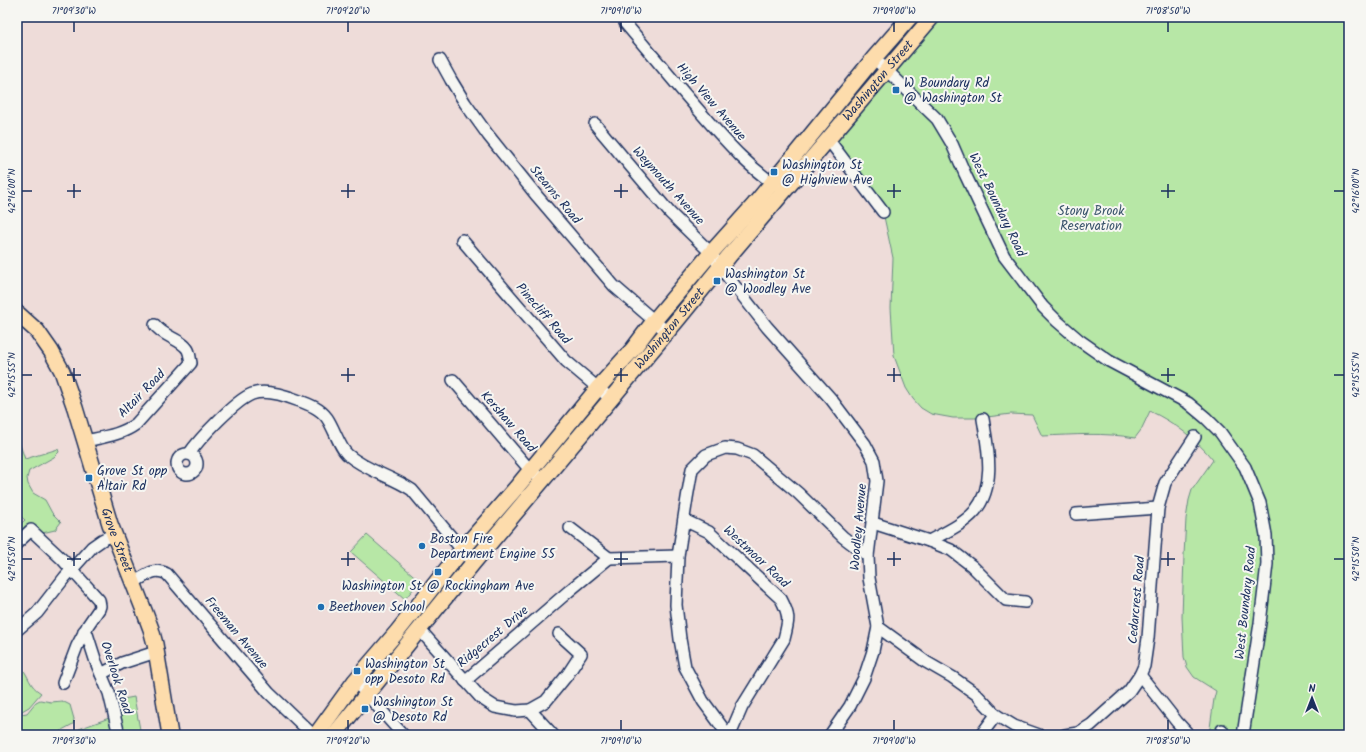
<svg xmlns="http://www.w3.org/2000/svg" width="1366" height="752" font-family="Kalam,sans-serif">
<rect width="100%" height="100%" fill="#eedcd9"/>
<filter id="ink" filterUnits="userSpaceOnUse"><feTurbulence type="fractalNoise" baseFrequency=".025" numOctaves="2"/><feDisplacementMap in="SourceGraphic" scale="8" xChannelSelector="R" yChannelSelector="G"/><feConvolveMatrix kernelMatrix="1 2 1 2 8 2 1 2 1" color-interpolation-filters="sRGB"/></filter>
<g filter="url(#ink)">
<g fill="#b7e7a6" stroke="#698b82">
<path d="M 937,17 L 1349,17 L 1349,735 L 1209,735 L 1214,699 L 1216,691 L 1194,677 L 1187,667 L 1184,657 L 1182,617 L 1184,555 L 1186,519 L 1189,500 L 1192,490 L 1213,460 C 1196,439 1175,423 1150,411 L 1141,430 L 1135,438 C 1105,432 1073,435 1042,436 L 1032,415 L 1011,414 L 979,418 L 953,418 L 931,414 L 921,408 L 913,399 L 906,388 L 894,356 L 891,308 L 893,258 L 883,212 L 829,139 Z"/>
<polygon points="17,436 25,459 58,449 59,452 54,457 29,471 27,478 28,484 33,493 45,500 52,513 61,522 55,530 17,539 17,527 25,520 17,513"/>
<polygon points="367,535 420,581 405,599 351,552"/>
<path d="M 17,667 L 21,667 C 30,677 28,685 41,693 L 29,707 L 22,711 L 21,714 L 27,713 L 36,702 L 40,700 L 51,702 L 62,701 L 70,705 L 74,719 L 73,724 L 62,730 L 61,733 L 62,735 L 17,735 Z"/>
<polygon points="134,697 141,735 133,735 124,732 118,700"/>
<polygon points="109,718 111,719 117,735 71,735 79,729"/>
</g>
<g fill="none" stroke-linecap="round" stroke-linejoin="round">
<defs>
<g id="minor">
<path d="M 625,23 C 653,56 680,89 708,121 C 731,147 749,167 777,186"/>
<polyline points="874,58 937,119 952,144 965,174 1004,256 1043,307 1057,321 1079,340 1109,361 1188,403 1206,418 1220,432 1245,467 1260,503 1266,535 1267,564 1260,623 1243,735"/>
<polyline points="440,60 451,80 465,103 488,135 537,196 614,286 667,332"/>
<polyline points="595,124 670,213 711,253 720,267 767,327 831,399 865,444 874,461 877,481 868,556 869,578 878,627 873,651 864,678 850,706 830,735"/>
<polyline points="828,139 883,212"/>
<polyline points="462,240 566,361 611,399"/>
<polyline points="453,380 530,470 543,481"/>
<path d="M 85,441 C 103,437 121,435 136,424 L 191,363 C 190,359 190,354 188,350 C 183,340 162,336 155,325"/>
<circle cx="187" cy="464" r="10"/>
<path d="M 189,454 C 199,439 236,400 252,394 C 266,389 284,395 297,400 C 308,404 320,408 327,418 C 334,428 340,449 348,455 C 367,471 391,476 412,490 L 473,563"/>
<polyline points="1076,514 1158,508"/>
<path d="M 684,520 L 709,532 L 781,599 C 790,616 789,620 784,639 L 742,707 L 730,735"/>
<path d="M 873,523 L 929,541 C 944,533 964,524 975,511 C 996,485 988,449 983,419"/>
<polyline points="570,528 609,558 678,556"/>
<polyline points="929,541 951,550 972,566 1006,600 1025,602"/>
<polyline points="17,543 31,530 63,560 99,600 100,606 99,609 88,625 77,646 63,683"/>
<path d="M 133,582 C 146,577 153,566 167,574 L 269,693 L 313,735"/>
<polyline points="878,627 926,662 952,677 976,694 996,715 1014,726 1039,735"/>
<polyline points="17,630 37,613 65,577 92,547 102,540 114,534"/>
<polyline points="420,630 481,698 495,707 516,711 530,710 546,701 568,674 581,654 559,634"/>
<polyline points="84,631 87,634 96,662 109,693 119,735"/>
<polyline points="101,674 122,663 156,652"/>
<polyline points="1140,675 1177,722 1189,735"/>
<polyline points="355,681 403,735"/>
<polyline points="465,681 569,591 609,558"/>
<polyline points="530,710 553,735"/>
<polyline points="728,735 703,701 685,667 680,639 676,605 678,556 687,498 692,469 706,455 725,448 737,449 753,455 798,493 843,537 868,556"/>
<polyline points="981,735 996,715"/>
<polyline points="1065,735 1078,733 1091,725 1129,691 1140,675 1144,666 1148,638 1158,508 1165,483 1195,437"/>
<polyline points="1220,735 1222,730"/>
</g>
<g id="major">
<path id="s1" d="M 17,313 L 37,331 L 51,351 L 62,371 L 75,408 L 110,524 L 145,613 L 151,629 L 155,644 L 170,735"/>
<polyline points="316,735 355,681 397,632 462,550 516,488 598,388 633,349 654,321 711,253 754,205 874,58 910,17"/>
<path id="s2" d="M 334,735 L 473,563 L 678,319 L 729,256 L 932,17"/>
</g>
</defs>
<use href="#minor" stroke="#1b2f5e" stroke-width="14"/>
<use href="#major" stroke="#1b2f5e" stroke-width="18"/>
<use href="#minor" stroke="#f6f6f2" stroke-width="11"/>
<use href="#major" stroke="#fddcac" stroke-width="15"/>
</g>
</g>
<path fill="none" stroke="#1b2f5e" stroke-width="1.5" d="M 74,22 L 74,32M 348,22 L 348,32M 621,22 L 621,32M 894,22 L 894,32M 1168,22 L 1168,32M 74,184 L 74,198M 348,184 L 348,198M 621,184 L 621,198M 894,184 L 894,198M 1168,184 L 1168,198M 22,191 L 32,191M 67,191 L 81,191M 341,191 L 355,191M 614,191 L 628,191M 887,191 L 901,191M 1161,191 L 1175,191M 1334,191 L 1344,191M 74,368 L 74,382M 348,368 L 348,382M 621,368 L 621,382M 894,368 L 894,382M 1168,368 L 1168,382M 22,375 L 32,375M 67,375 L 81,375M 341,375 L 355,375M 614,375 L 628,375M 887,375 L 901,375M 1161,375 L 1175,375M 1334,375 L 1344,375M 74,552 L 74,566M 348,552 L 348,566M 621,552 L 621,566M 894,552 L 894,566M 1168,552 L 1168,566M 22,559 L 32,559M 67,559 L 81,559M 341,559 L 355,559M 614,559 L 628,559M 887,559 L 901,559M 1161,559 L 1175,559M 1334,559 L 1344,559M 74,720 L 74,730M 348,720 L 348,730M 621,720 L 621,730M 894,720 L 894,730M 1168,720 L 1168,730"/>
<g fill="#1f6fb2" stroke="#f6f6f2" stroke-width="1.5">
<rect x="892" y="86" width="8" height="8" rx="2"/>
<rect x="770" y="168" width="8" height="8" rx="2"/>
<rect x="713" y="277" width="8" height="8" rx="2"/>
<rect x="85" y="474" width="8" height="8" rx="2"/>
<circle cx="422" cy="546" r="4"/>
<rect x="434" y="568" width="8" height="8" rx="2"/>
<circle cx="321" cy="607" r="4"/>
<rect x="353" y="667" width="8" height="8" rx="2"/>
<rect x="361" y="705" width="8" height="8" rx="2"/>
</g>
<g text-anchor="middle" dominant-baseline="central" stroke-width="4" stroke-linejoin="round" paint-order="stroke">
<g font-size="13" fill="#1b2f5e" stroke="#f6f6f2">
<text stroke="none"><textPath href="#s2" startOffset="851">Washington Street</textPath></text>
<text transform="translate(711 102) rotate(49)">High View Avenue</text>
<text transform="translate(668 186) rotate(48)">Weymouth Avenue</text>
<text transform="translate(555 195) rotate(50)">Stearns Road</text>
<text transform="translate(997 205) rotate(64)">West Boundary Road</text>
<text transform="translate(543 314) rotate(49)">Pinecliff Road</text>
<text stroke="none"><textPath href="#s2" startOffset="527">Washington Street</textPath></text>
<text transform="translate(142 394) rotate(-46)">Altair Road</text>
<text transform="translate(508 422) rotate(49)">Kershaw Road</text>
<text transform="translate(859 527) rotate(-85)">Woodley Avenue</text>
<text stroke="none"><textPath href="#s1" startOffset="252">Grove Street</textPath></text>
<text transform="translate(756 557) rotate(43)">Westmoor Road</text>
<text transform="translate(1137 600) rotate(-85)">Cedarcrest Road</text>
<text transform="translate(1246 603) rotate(-84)">West Boundary Road</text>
<text transform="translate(236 633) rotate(50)">Freeman Avenue</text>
<text transform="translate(493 637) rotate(-40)">Ridgecrest Drive</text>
<text transform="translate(116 678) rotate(72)">Overlook Road</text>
</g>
<g font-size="13" fill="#1b2f5e" stroke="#f6f6f2" text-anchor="start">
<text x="904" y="83">W Boundary Rd<tspan x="904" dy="15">@ Washington St</tspan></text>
<text x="782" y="165">Washington St<tspan x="782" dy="15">@ Highview Ave</tspan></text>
<text x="725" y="274">Washington St<tspan x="725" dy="15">@ Woodley Ave</tspan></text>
<text x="97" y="471">Grove St opp<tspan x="97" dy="15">Altair Rd</tspan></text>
<text x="430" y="539">Boston Fire<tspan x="430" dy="15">Department Engine 55</tspan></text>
<text x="438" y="586" text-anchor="middle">Washington St @ Rockingham Ave</text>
<text x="329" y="607">Beethoven School</text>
<text x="365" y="664">Washington St<tspan x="365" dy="15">opp Desoto Rd</tspan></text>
<text x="373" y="702">Washington St<tspan x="373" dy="15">@ Desoto Rd</tspan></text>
</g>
<g font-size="13" fill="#3a546c" stroke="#f6f6f2">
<text x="1091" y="211">Stony Brook<tspan x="1091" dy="15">Reservation</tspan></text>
</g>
</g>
<rect width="1366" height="752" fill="none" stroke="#f6f6f2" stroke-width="44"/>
<g transform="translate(1312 698)" stroke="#f6f6f2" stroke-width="3" paint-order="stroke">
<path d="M0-3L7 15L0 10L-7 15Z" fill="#1b2f5e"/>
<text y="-6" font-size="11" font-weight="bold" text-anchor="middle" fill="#1b2f5e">N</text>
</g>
<rect x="22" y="22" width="1322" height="708" fill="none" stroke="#1b2f5e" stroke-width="1.5"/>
<g font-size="10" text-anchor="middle" fill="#1b2f5e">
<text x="74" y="14">71°09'30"W</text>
<text x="348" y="14">71°09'20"W</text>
<text x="621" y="14">71°09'10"W</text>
<text x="894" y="14">71°09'00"W</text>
<text x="1168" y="14">71°08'50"W</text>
<text transform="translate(11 191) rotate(-90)" y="4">42°16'00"N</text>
<text transform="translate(1355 191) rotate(-90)" y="4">42°16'00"N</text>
<text transform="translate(11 375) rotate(-90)" y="4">42°15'55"N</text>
<text transform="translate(1355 375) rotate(-90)" y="4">42°15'55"N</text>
<text transform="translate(11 559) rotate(-90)" y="4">42°15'50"N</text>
<text transform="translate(1355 559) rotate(-90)" y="4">42°15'50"N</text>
<text x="74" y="744">71°09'30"W</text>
<text x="348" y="744">71°09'20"W</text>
<text x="621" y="744">71°09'10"W</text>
<text x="894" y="744">71°09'00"W</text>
<text x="1168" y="744">71°08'50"W</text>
</g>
</svg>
